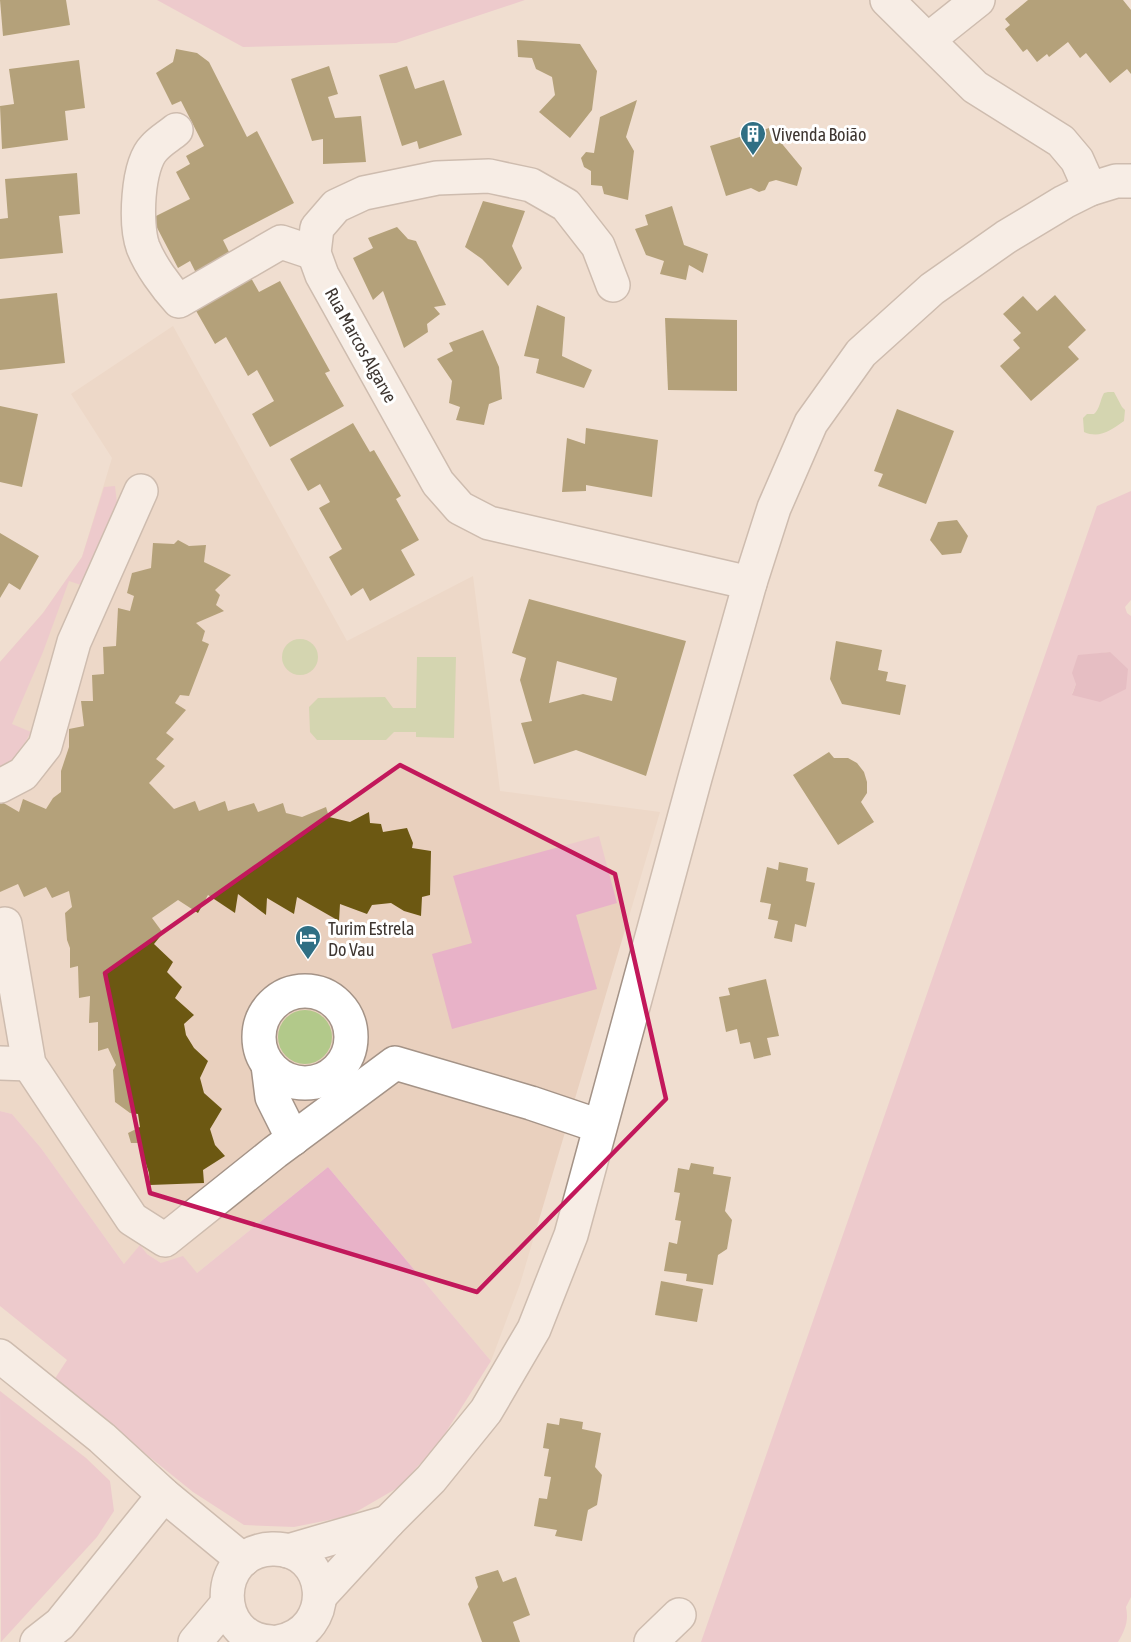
<svg xmlns="http://www.w3.org/2000/svg" width="1131" height="1642" font-family="'Asap Condensed',sans-serif">
<rect width="100%" height="100%" fill="#f0ded0"/>
<polygon fill="#e9d0be" points="173,326 347,641 473,576 500,791 660,812 520,1284 491,1361 328,1167 197,1273 161,1263 147,1254 124,1264 41,1148 12,1114 0,1111 0,662 43,613 82,557 112,458 71,394"/>
<g fill="#e8b2c8" fill-rule="evenodd">
<polygon points="157,0 525,0 396,43 243,47"/>
<polygon points="115,486 118,512 87,587 69,581 43,652 12,724 31,732 15,760 0,770 0,662 43,613 82,557 104,487"/>
<path d="M 1131,491 L 1131,600 L 1125,607 L 1127,613 L 1131,616 L 1131,1597 L 1126,1607 C 1129,1621 1125,1630 1118,1642 L 701,1642 L 1097,506 ZM 1110,652 L 1072,694 L 1076,684 L 1078,656 Z"/>
<polygon points="599,836 617,903 576,915 597,989 452,1029 432,954 472,943 453,876"/>
<polygon points="0,1111 12,1114 41,1148 124,1264 140,1245 147,1254 161,1263 183,1256 197,1273 328,1167 491,1361 439,1443 399,1487 349,1516 294,1527 244,1525 193,1492 54,1380 67,1360 0,1306"/>
<polygon points="0,1391 86,1458 110,1481 114,1511 97,1537 1,1642"/>
</g>
<polygon fill="#da97b3" points="1110,652 1128,669 1126,689 1100,702 1072,695 1076,684 1072,673 1078,655"/>
<g fill="#b2c98a">
<path d="M 1108,392 L 1114,392 L 1122,407 L 1125,410 L 1124,421 C 1111,430 1100,439 1084,432 L 1083,418 L 1087,414 L 1094,414 C 1100,409 1100,400 1104,393 Z"/>
<circle cx="300" cy="657" r="18"/>
<polygon points="417,657 456,657 454,738 416,737 416,732 394,732 386,740 317,740 310,732 309,707 318,698 385,697 393,708 416,708"/>
<circle cx="305" cy="1037" r="27"/>
</g>
<g fill="#6c5812" fill-rule="evenodd">
<polygon points="0,0 66,0 70,25 3,36"/>
<polygon points="1028,0 1123,0 1131,10 1131,74 1127,69 1110,83 1086,53 1080,58 1068,42 1049,57 1047,54 1037,62 1027,49 1023,52 1005,29 1010,25 1005,19"/>
<polygon points="517,40 580,44 597,71 592,110 570,138 539,112 555,95 552,77 536,69 532,58 518,57"/>
<polygon points="176,49 197,53 209,62 247,137 257,131 294,203 223,240 231,256 196,273 190,261 178,268 152,218 190,199 176,172 190,164 186,156 204,146 181,101 172,105 156,73 173,62"/>
<polygon points="79,60 85,108 65,111 68,140 2,149 0,106 14,104 9,69"/>
<polygon points="329,66 338,94 328,97 335,118 361,116 366,162 323,164 323,139 312,141 291,79"/>
<polygon points="407,66 415,89 444,80 462,135 419,149 417,141 402,146 379,75"/>
<polygon points="637,100 626,137 634,151 628,200 604,194 602,186 591,185 591,171 584,167 581,158 586,152 594,153 600,117"/>
<polygon points="769,128 802,168 797,186 776,180 769,182 765,190 759,192 751,188 726,196 710,146"/>
<polygon points="77,173 80,214 59,216 63,253 0,259 0,219 8,218 5,179"/>
<polygon points="483,201 525,211 512,246 522,268 508,286 482,259 465,247"/>
<polygon points="672,206 684,245 708,254 703,273 689,265 686,280 660,274 664,261 646,255 635,229 648,225 645,215"/>
<polygon points="397,227 408,239 416,241 446,305 434,307 440,314 427,324 428,332 404,348 383,291 373,300 353,258 373,248 368,238"/>
<polygon points="246,269 259,292 280,281 330,371 325,373 344,406 270,447 252,414 274,401 257,370 248,376 226,337 215,344 195,309"/>
<polygon points="57,293 65,363 0,370 0,299"/>
<polygon points="1055,295 1086,330 1068,347 1079,359 1031,401 1000,366 1020,348 1013,340 1021,333 1003,314 1023,296 1037,311"/>
<polygon points="537,305 565,317 562,356 592,370 584,388 536,373 539,359 524,356"/>
<polygon points="665,318 737,320 737,391 668,390"/>
<polygon points="483,330 499,367 502,399 489,404 484,425 456,420 460,407 449,403 452,381 437,359 453,351 449,343"/>
<polygon points="0,406 38,414 22,487 0,482"/>
<polygon points="897,409 954,431 926,504 878,486 883,474 874,471"/>
<polygon points="353,423 370,452 374,450 401,496 396,499 419,540 401,550 415,575 370,601 363,588 351,596 329,557 342,549 319,508 330,502 320,484 308,491 290,459"/>
<polygon points="586,428 658,440 652,497 586,485 586,491 562,492 567,438 585,444"/>
<polygon points="957,520 968,536 961,553 942,555 930,540 938,522"/>
<polygon points="0,533 39,556 20,590 9,583 0,598"/>
<polygon points="178,540 189,546 206,545 204,562 231,575 215,590 220,595 216,605 224,611 196,623 205,631 202,641 209,644 189,696 180,695 175,703 186,710 166,733 174,739 156,759 165,766 149,783 174,809 195,801 199,811 225,801 228,811 254,803 258,812 283,803 286,813 302,817 326,807 329,817 350,822 369,812 370,823 381,824 383,832 407,828 413,843 412,848 431,851 430,895 422,897 421,916 404,911 391,903 372,905 367,914 340,904 339,921 297,897 294,914 267,898 266,915 238,894 235,913 208,895 198,913 178,900 152,918 163,933 154,944 173,962 167,972 182,987 175,998 194,1015 184,1024 186,1035 194,1048 208,1061 200,1078 204,1093 222,1109 210,1129 215,1145 225,1156 203,1170 204,1183 150,1185 149,1173 139,1143 131,1143 128,1133 140,1127 138,1114 130,1113 115,1102 113,1070 116,1065 108,1048 98,1051 98,1022 89,1023 90,996 79,998 78,966 70,968 70,948 67,940 65,913 72,907 69,891 52,898 46,887 24,897 18,884 0,892 0,801 19,812 23,799 46,809 53,798 61,792 61,771 69,747 69,729 84,726 81,701 93,701 92,675 104,674 103,647 116,646 118,608 130,611 134,596 127,593 132,573 151,568 153,543 174,544"/>
<path d="M 529,599 L 686,641 L 646,776 L 576,750 L 534,764 L 521,723 L 532,721 L 520,680 L 526,658 L 512,653 ZM 557,661 L 617,678 L 612,701 L 583,694 L 549,703 Z"/>
<polygon points="836,641 882,650 878,670 888,672 886,681 906,685 900,715 842,704 830,679"/>
<polygon points="829,752 834,758 848,758 857,763 864,772 867,782 867,793 861,802 874,822 838,845 793,775"/>
<polygon points="779,862 808,868 806,881 815,883 806,927 795,924 792,942 774,938 778,921 768,919 771,904 760,902 767,867 778,870"/>
<polygon points="766,979 779,1036 767,1038 771,1055 754,1059 750,1042 740,1044 737,1029 726,1032 719,997 730,995 728,988"/>
<polygon points="691,1163 714,1167 713,1174 731,1177 725,1211 732,1220 727,1249 718,1255 713,1285 686,1281 687,1274 664,1271 669,1242 677,1244 681,1221 675,1220 680,1193 674,1192 678,1168 689,1170"/>
<polygon points="661,1281 703,1289 697,1322 655,1315"/>
<polygon points="560,1418 583,1422 582,1429 601,1433 595,1467 602,1475 597,1505 588,1510 582,1541 555,1536 557,1530 534,1526 539,1498 547,1499 551,1477 544,1476 549,1449 543,1448 547,1423 559,1425"/>
<polygon points="498,1570 503,1582 516,1577 530,1615 513,1622 520,1642 482,1642 468,1604 478,1587 475,1577"/>
</g>
<g fill="none" stroke-linecap="round" stroke-linejoin="round">
<defs>
<g id="minor">
<polyline points="887,0 975,87 1061,141 1077,160 1090,189"/>
<polyline points="929,39 978,0"/>
<path d="M 176,130 C 169,136 160,141 154,148 C 137,165 135,225 143,247 C 150,265 166,287 179,301 L 281,242 L 314,253"/>
<polyline points="613,285 598,246 566,205 531,185 489,176 437,178 364,193 336,206 317,228 314,253 322,275 438,483 460,508 489,523 750,583"/>
<polyline points="0,786 23,774 45,746 74,642 141,491"/>
<polyline points="5,924 29,1064 132,1219 165,1240 275,1152 395,1063 531,1103 599,1126"/>
<circle cx="305" cy="1037" r="46"/>
<polyline points="0,1063 29,1064"/>
<polyline points="268,1065 272,1097 293,1139"/>
<polyline points="0,1356 102,1438 164,1495 243,1560"/>
<polyline points="288,1551 388,1522"/>
<polyline points="320,1596 388,1522 431,1479 486,1411 534,1329 571,1235 695,778 750,583 774,508 811,423 861,353 932,289 1006,237 1064,202 1090,189 1116,181 1131,181"/>
<polyline points="37,1642 60,1624 164,1495"/>
<polyline points="195,1642 227,1604"/>
<path d="M 271,1642 C 212,1639 213,1551 272,1549 C 330,1547 338,1631 278,1642"/>
<polyline points="651,1642 679,1615"/>
</g>
</defs>
<use href="#minor" stroke="#a49387" stroke-width="36"/>
<use href="#minor" stroke="#fff" stroke-width="33"/>
</g>
<path d="M0 0H1131V1642H0ZM 400,765 L 615,874 L 666,1099 L 477,1292 L 150,1193 L 105,973 Z" fill="#f0ded0" fill-opacity=".55" fill-rule="evenodd"/>
<path fill="none" stroke="#c2185b" stroke-width="4.5" stroke-linejoin="round" d="M 400,765 L 615,874 L 666,1099 L 477,1292 L 150,1193 L 105,973 Z"/>
<defs>
<symbol id="building-pin" viewBox="-11 -11 22 30"><path d="M0 17L-7.5 6A9.5 9.5 0 1 1 7.5 6Z" fill="#306f84" stroke="#fff"/><path d="M-4-6H4V6H1V3H-1V6H-4ZM-2.5-4.3h1.7v1.8h-1.7ZM.8-4.3h1.7v1.8H.8ZM-2.5-1h1.7V.8h-1.7ZM.8-1h1.7V.8H.8Z" fill="#fff"/></symbol>
<symbol id="hotel-pin" viewBox="-11 -11 22 30"><path d="M0 17L-7.5 6A9.5 9.5 0 1 1 7.5 6Z" fill="#306f84" stroke="#fff"/><path d="M-6-4.5h1.5V1H6V5H4.5V3h-9V5H-6ZM-4 0a1.8 1.8 0 1 1 3.6 0ZM.5 0V-2.5h3Q6-2.5 6 0Z" fill="#fff"/></symbol>
</defs>
<g fill-rule="evenodd">
<use href="#building-pin" x="738" y="119" width="30" height="40"/>
<use href="#hotel-pin" x="293" y="923" width="30" height="40"/>
</g>
<g text-anchor="middle" dominant-baseline="central" stroke-width="6" stroke-linejoin="round" paint-order="stroke">
<g font-size="18" fill="#3e3631" stroke="#fff" text-anchor="start">
<text x="772" y="134">Vivenda Boião</text>
<text x="328" y="928">Turim Estrela<tspan x="328" dy="21">Do Vau</tspan></text>
</g>
<g font-size="18" fill="#3e3631" stroke="#fff">
<text transform="translate(361 345) rotate(61)">Rua Marcos Algarve</text>
</g>
</g>
</svg>
